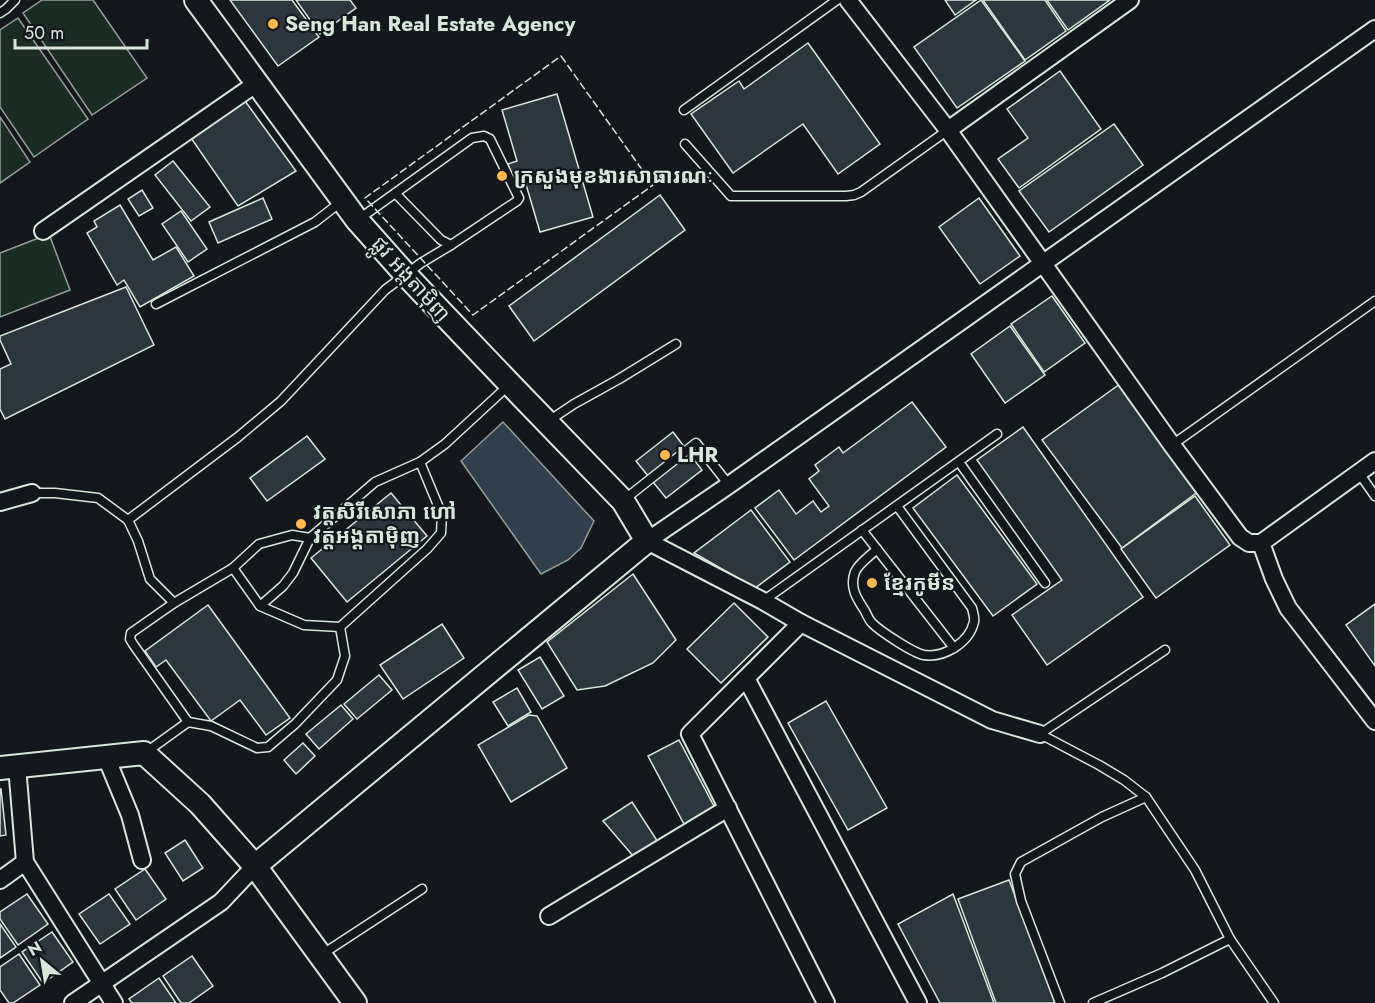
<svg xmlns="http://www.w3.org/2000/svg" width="1375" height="1003" font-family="Jost,'Noto Sans Khmer',sans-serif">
<rect width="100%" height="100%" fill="#14181c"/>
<g fill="#1a2d24" stroke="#939e99" stroke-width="1.5">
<polygon points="42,0 93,0 147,78 92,115 23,13"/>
<polygon points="18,18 88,119 34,157 0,107 0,30"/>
<polygon points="0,117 30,162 0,183"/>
<polygon points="49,234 70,290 0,317 0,253"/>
</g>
<polygon fill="#2f3f4d" stroke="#939e99" stroke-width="1.5" points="503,422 594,521 581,548 568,560 541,574 461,461"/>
<g fill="#2c363c" stroke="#d8e6dc" stroke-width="1.5">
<polygon points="230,0 292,0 319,37 278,66"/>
<polygon points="296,0 350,0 356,8 320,34"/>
<polygon points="945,0 976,0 955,15"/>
<polygon points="981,0 1025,61 957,108 914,47"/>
<polygon points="983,0 1045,0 1066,31 1025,60"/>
<polygon points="1047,0 1110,0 1068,30"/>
<polygon points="808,43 880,144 838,174 803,124 733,173 691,114 739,81 744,89"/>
<polygon points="1060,71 1101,129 1019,188 998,159 1028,138 1007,109"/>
<polygon points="557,94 593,217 540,232 525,181 515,185 508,164 517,161 502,110"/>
<polygon points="245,101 296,171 238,206 191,138"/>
<polygon points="1114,124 1143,165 1049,232 1019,191"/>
<polygon points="173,161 210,207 191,221 155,175"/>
<polygon points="142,190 153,208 139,216 128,199"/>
<polygon points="660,195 685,230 534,341 509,306"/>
<polygon points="263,198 272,219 218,243 209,222"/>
<polygon points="979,198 1020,256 980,284 939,227"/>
<polygon points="120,205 153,260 176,247 194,276 140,307 124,280 117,285 87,233 97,227 94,221"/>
<polygon points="181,211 207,249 188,262 162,224"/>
<polygon points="126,287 154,345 5,419 0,409 0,369 11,364 0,340 0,336"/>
<polygon points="1052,296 1085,343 1044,372 1011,324"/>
<polygon points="1010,326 1045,375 1005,403 971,354"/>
<polygon points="1120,384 1199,491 1122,548 1042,440"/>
<polygon points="912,402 946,447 794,560 755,508 779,490 796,514 813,501 821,512 829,506 809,479 819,471 815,465 839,447 843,453"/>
<polygon points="1023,427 1143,597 1047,665 1012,615 1062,580 977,460"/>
<polygon points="673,432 702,470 666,498 636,461"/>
<polygon points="307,436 325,459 267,501 250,478"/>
<polygon points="957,475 1037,584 993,616 913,508"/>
<polygon points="391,493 427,536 347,602 311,558"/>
<polygon points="1195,496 1230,545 1156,598 1121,549"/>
<polygon points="751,510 790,562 755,588 694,553"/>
<polygon points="633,574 676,640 653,663 605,686 577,690 547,642"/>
<polygon points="734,603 768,637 721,683 687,649"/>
<polygon points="1375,604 1375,666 1346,625"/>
<polygon points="208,605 290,718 266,735 240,700 211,721 166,660 156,667 145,651"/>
<polygon points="442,624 464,658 403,699 380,665"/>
<polygon points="540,657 564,696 542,709 518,670"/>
<polygon points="379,675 392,690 357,719 344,704"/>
<polygon points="517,688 531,712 508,726 493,702"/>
<polygon points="826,701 887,808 848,830 788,723"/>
<polygon points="341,705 353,719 319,749 306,734"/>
<polygon points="529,715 537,716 567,768 511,802 478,745"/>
<polygon points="679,740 716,810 685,826 648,756"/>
<polygon points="303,743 315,756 296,774 284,760"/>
<polygon points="0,789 1,789 6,835 0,836"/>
<polygon points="632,802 658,842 634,857 603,821"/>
<polygon points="185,840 203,868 183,881 165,853"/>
<polygon points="145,869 166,899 136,920 115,889"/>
<polygon points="1009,880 1055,1003 996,1003 958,899"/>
<polygon points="27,894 48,924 18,945 0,919 0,912"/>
<polygon points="109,894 130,924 100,944 79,914"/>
<polygon points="953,894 994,1003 940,1003 898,924"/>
<polygon points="0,924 16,947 0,958"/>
<polygon points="52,932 73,962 43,983 22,952"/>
<polygon points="19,954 40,985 13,1003 9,1003 0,990 0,967"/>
<polygon points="192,956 213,986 189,1003 181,1003 163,976"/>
<polygon points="159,978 176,1003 132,1003 129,999"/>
</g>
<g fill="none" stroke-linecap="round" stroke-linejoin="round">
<defs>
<g id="lane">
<polyline points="0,13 6,9 15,0"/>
<polyline points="684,110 837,0"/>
<polyline points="685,144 731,196 846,196 854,195 861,192 948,130"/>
<polyline points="359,219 472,138 484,136 490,139 519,198 517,201 451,245 441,240 395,193"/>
<polyline points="451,245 421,263 385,290 281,401 238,437 128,520 138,541 150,579 174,603 233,568 259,544 292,535 310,538 375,482 420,462 445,444 509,385"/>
<polyline points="156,304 315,222 342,201"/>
<polyline points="547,422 574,404 619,379 676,344"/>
<polyline points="1172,445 1375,301"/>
<polyline points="959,462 1045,583"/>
<polyline points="1359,473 1375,496"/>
<polyline points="32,493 55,493 98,498 128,520"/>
<polyline points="625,499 696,443 729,485"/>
<polyline points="862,530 954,648"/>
<path d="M 877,549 C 870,556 858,564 855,572 C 849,587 857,599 865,611 C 867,615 869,620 872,623 C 880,631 913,653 924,655 C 944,658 969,643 974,622 C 975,617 973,613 972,608 L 897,506"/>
<polyline points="233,568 260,606 304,625 340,627 427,549 441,533 442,515 420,462"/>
<polyline points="763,601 997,434"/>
<polyline points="174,603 131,633 130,639 133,644 188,722"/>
<polyline points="260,606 283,586 293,573 310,538"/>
<polyline points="1165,650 1040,734 1099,765 1124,780 1146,797 1195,870 1230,939 1274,1003"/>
<polyline points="145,753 188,722 211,726 257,748 268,747 295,724 337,680 345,656 340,627"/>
<polyline points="321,955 422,889"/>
<polyline points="1060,1003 1021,901 1015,874 1021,862 1102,817 1146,797"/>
<polyline points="1093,1003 1162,973 1230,939"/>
</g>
<g id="street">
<polyline points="848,0 948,130 1172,445 1240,537 1249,543 1261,543 1375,461"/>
<polyline points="948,130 1130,0"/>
<polyline points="43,231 257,83"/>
<polyline points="0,502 32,493"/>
<polyline points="1261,543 1274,579 1288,608 1375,721"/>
<polyline points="801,623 690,734 826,1003"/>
<polyline points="746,678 918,1003"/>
<polyline points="1040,734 992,720 801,623 763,601 647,541 729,485 1375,29"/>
<polyline points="106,757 130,815 142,860"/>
<polyline points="17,766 25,862 114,1003"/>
<polyline points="0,880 25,862"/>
<polyline points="549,916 728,808"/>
<polyline points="73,1003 221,902 255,866"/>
</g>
<g id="secondary">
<polyline points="196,0 357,220 406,275 510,384 623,501 647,541 255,866"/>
<polyline points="0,768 144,753 200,804 255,866 355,1003"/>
</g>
</defs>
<use href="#lane" stroke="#d8e6dc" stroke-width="11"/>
<use href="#street" stroke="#d8e6dc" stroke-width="20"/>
<use href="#secondary" stroke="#d8e6dc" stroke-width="26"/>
<use href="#lane" stroke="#14181c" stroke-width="8"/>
<use href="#street" stroke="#14181c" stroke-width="16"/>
<use href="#secondary" stroke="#14181c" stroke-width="22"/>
<polygon stroke="#d8e6dc" stroke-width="1.5" stroke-dasharray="8 3" stroke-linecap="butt" points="561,56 653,185 473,315 365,198"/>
</g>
<g fill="#ffb74d" stroke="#14181c" stroke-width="2">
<circle cx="273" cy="24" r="6"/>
<circle cx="502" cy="176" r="6"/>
<circle cx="665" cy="455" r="6"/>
<circle cx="301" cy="524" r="6"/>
<circle cx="872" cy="583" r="6"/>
</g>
<g text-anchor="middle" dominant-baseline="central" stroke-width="4.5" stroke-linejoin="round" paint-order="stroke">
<g font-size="21" font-weight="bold" fill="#d8e6dc" stroke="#14181c" text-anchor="start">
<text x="285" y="24">Seng Han Real Estate Agency</text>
<text x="514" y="176">ក្រសួងមុខងារសាធារណៈ</text>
<text x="677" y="455">LHR</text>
<text x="313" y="512">វត្តសិរីសោភា ហៅ<tspan x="313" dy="24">វត្តអង្តតាម៉ិញ</tspan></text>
<text x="884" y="583">ខ្មែរកូមីន</text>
</g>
<g font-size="21" fill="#d8e6dc" stroke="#14181c">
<text transform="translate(411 279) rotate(48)">ផ្លូវ អង្តតាម៉ិញ</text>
</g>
</g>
<g transform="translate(42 961) rotate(330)" stroke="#14181c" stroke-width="4.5" paint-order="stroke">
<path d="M0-4.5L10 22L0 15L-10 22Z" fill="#d8e6dc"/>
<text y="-9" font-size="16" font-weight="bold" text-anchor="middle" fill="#d8e6dc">N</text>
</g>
<path d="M15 39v9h132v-9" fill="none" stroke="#d8e6dc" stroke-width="3"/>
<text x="24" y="39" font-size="18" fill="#d8e6dc" stroke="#14181c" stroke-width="4.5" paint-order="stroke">50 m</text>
</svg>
